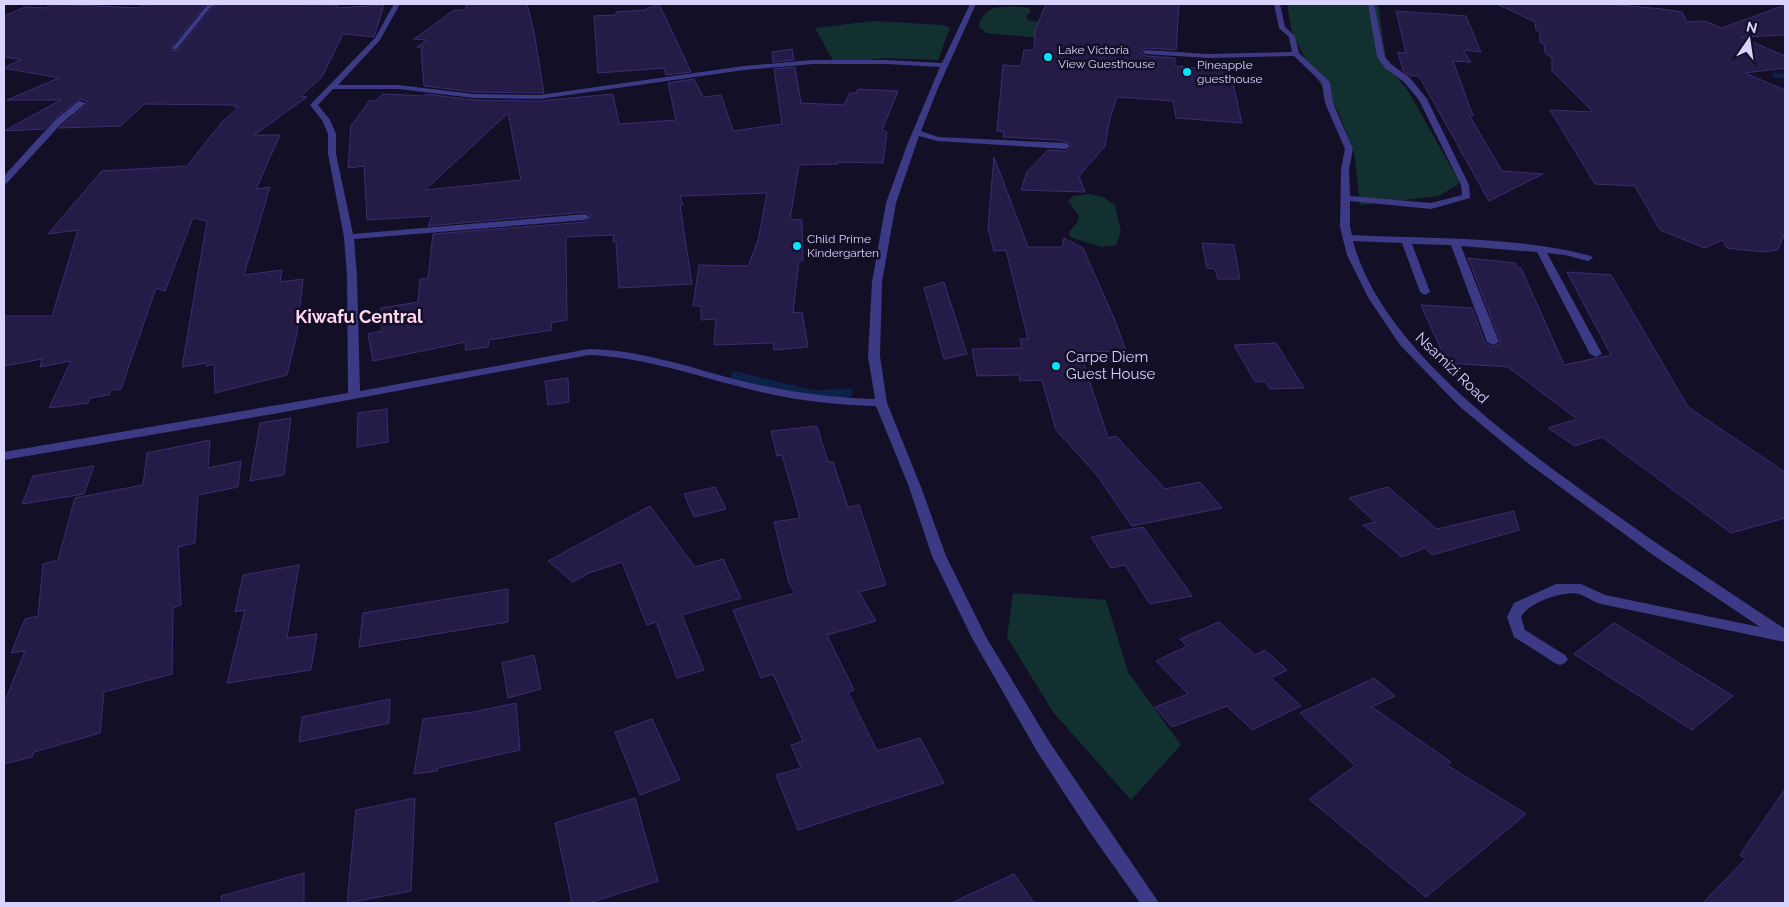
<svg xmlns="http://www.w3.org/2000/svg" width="1789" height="907" font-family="Raleway,sans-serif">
<rect width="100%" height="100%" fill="#130f26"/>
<g fill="#12302f">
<polygon points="1287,4 1378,4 1387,67 1407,89 1460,183 1439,196 1360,205 1354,152 1338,111 1310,68 1292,33"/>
<path d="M 1022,7 L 1029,8 L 1031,12 L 1026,16 L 1028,20 L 1040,22 L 1040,38 L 986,33 L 979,27 C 982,5 1002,6 1022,7 Z"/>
<polygon points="873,21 944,25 950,28 938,60 885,58 835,64 815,28"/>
<polygon points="1089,194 1103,197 1115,205 1121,232 1116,245 1101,247 1070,237 1069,232 1077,223 1079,216 1068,201 1073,196"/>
<polygon points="1013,593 1106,600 1128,672 1181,745 1131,800 1053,712 1007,637"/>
</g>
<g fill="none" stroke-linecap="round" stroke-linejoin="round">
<polyline stroke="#0c2248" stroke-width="5" points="1775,75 1785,76"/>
<polyline stroke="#0c2248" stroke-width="9" points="735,376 814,395 848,393"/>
</g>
<g fill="#241b47" stroke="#3b2d73" fill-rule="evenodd">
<polygon points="55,4 140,8 142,5 165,4 206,4 172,46 173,51 178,50 212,8 219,4 338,5 337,8 384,5 374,37 343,34 322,77 301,96 307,97 254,135 280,135 256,189 270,187 244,275 282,270 280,282 303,279 297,333 287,375 215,393 214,364 206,366 206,363 182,367 207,221 193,218 165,291 156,288 121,389 111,390 109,395 90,398 88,403 49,408 71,361 40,367 42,359 4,366 4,316 52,316 78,230 48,234 102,171 187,166 222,122 239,107 234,107 235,105 144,104 121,126 59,128 87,104 87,101 80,99 54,119 44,129 4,131 61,100 7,100 59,78 4,68 21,59 4,57 4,16 25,7 45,8"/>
<polygon points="486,4 527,4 534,32 544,93 474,92 424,86 421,50 424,47 417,47 427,40 414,39 454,10 466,10 466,5"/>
<polygon points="659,4 691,72 666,75 664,68 598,73 594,16 616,15 616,12 646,10 646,9"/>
<polygon points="1046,4 1179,4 1176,50 1146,48 1140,53 1146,56 1175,58 1175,66 1230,71 1242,123 1176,118 1173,101 1117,97 1110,118 1105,146 1079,176 1085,192 1021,190 1027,172 1048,150 1066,151 1072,146 1067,142 1057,140 1003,137 1004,132 997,131 1003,65 1021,66 1024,50 1034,50 1035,30"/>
<polygon points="1497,4 1608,4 1662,9 1682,12 1687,22 1705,21 1722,28 1785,5 1785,35 1741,37 1785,56 1785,68 1745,73 1785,90 1785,232 1778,250 1762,252 1727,248 1722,240 1705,248 1660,230 1635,186 1595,184 1550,110 1593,112 1552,71 1552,58 1545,53 1544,44 1540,42 1540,33 1536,30 1535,22"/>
<polygon points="1396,11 1466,16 1481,52 1463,50 1471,62 1453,61 1473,116 1469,115 1502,171 1543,174 1489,201 1419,76 1410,76 1403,71 1398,52 1406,53"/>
<polygon points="792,49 794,60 773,62 772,52"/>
<path d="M 795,67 L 801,103 L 844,105 L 850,93 L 856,93 L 858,89 L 898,91 L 882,130 L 887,132 L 883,163 L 838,162 L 838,164 L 799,165 L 790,219 L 802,220 L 803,261 L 799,261 L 793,313 L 802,312 L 808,347 L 774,350 L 773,343 L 714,345 L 716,319 L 701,320 L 701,306 L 693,306 L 699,265 L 748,266 L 758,240 L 767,193 L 680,196 L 683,205 L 680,205 L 692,284 L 619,288 L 616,242 L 613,242 L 614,235 L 566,237 L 567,320 L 551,323 L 552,330 L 489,340 L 488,347 L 465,350 L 466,342 L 373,361 L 368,334 L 382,331 L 381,308 L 418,302 L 420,279 L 428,278 L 433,234 L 585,222 L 592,216 L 585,212 L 428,226 L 432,216 L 367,220 L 364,166 L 348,168 L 351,126 L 370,100 L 375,101 L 383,94 L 425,96 L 425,94 L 474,100 L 540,101 L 613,94 L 619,124 L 676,120 L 668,83 L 694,79 L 703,97 L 721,95 L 733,131 L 782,124 L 774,69 ZM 508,113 L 521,180 L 425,190 Z"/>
<polygon points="994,157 1028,247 1062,247 1064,238 1083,248 1116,323 1126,351 1080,352 1108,438 1116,436 1165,489 1200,482 1222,508 1132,526 1096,474 1056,430 1042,380 1020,381 1019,375 977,376 972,349 1022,348 1020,339 1028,339 1006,250 994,251 988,228"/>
<polygon points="1202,243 1234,245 1240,279 1218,279 1215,269 1207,268"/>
<polygon points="1468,258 1515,263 1517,268 1521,268 1564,365 1611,355 1567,272 1611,275 1688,407 1785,472 1785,518 1731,533 1602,437 1575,446 1548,428 1577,419 1508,367 1447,363 1421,305 1472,308 1485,343 1492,347 1501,343"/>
<polygon points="944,282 967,354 944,359 924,288"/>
<polygon points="1276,343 1304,388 1270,389 1265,381 1255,382 1234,345"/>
<polygon points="568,378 569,402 548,405 545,381"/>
<polygon points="387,409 388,442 357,447 358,413"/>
<polygon points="291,418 284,475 250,481 260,423"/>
<polygon points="817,426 828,462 833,462 848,507 859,505 886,585 859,592 876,621 827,635 854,690 848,692 877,751 920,738 944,783 798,830 776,775 801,768 791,745 803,741 773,674 761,678 733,610 795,593 789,583 774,522 800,518 782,455 777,456 771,431"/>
<polygon points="210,440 208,468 241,461 238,487 198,495 195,543 178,547 181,605 173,608 172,674 104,692 100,733 34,752 32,757 4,764 4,704 25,651 11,653 25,619 38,616 43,564 58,560 75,498 143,485 147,453"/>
<polygon points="94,466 84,494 22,504 33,476"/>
<polygon points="715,487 726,509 694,517 684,494"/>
<polygon points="1388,487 1437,529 1514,511 1519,530 1432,555 1425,548 1402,557 1363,525 1375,522 1349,498"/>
<polygon points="650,506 695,567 723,559 741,598 682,615 704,670 677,678 656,622 647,625 622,562 589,573 573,582 548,561"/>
<polygon points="1143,527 1192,596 1150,604 1125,565 1111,568 1091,537"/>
<polygon points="299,565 287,638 317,634 311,670 227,683 245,610 235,612 243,575"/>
<polygon points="508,589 508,622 359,647 363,613"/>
<polygon points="1219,622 1255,655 1265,650 1287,670 1271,678 1301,706 1252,730 1227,706 1172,727 1155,707 1188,694 1156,661 1187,646 1180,639"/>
<polygon points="1614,623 1733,696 1692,730 1574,654"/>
<polygon points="534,655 541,689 508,698 502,663"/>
<polygon points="1374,678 1395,696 1372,707 1451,762 1447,765 1526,814 1426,897 1309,799 1355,766 1300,713"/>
<polygon points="390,699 389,723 299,742 302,717"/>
<polygon points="516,703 520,750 438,768 437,771 414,774 423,719 473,712"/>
<polygon points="652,719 680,780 640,795 615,732"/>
<polygon points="1785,789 1785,903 1703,903 1745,859 1740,855"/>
<polygon points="415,798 411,891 347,903 356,810"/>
<polygon points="635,798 658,881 589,903 572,903 555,823"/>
<polygon points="304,873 304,903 222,903 221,896"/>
<polygon points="1014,874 1034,903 951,903"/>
</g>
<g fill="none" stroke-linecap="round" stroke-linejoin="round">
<g fill="#3d3a85" fill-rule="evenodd">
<polygon points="217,4 211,7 177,49 173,49 173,47 207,5"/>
<path d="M 394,4 L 400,4 L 380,40 L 338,85 L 398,85 L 474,94 L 540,95 L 744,66 L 813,60 L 887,60 L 942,63 L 970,4 L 976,4 L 938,88 L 921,131 L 938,137 L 1066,143 L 1070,146 L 1066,149 L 937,141 L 919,136 L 896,203 L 882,282 L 880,356 L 887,403 L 921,487 L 946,556 L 986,637 L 1050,743 L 1159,903 L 1140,903 L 1089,831 L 1038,753 L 972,638 L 932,556 L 909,487 L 876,406 C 831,405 785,399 741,387 C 690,374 642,357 589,355 L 279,413 L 4,460 L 4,452 L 348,393 L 347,276 L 344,237 L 328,154 L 328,134 L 322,120 L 310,105 L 375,38 ZM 813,64 L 887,64 L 940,67 L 907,145 L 886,203 L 872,282 L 868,356 L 875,399 C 831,398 788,392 746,382 C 693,369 644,350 589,349 L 360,391 L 357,276 L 354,239 L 585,220 L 590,217 L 585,214 L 353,234 L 336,154 L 336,134 L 330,120 L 318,105 L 333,89 L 398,89 L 474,98 L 540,99 L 744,70 Z"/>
<path d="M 1274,4 L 1280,4 L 1285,27 L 1295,36 L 1299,53 L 1330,82 L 1333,103 L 1353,149 L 1349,169 L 1350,196 L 1431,203 L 1462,195 L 1461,185 L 1419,100 L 1404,82 L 1385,68 L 1377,57 L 1368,4 L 1374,4 L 1385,57 L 1391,64 L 1410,78 L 1427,99 L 1469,185 L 1470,198 L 1431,209 L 1350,201 L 1350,227 L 1352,235 C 1428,239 1519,236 1591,256 L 1593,258 L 1588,261 L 1565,255 L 1547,253 L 1602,354 L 1596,357 L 1590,354 L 1537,252 L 1461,246 L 1499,342 L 1493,345 L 1487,342 L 1451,245 L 1412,244 L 1430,292 L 1425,295 L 1420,292 L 1402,243 L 1353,241 C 1380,344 1508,437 1591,497 C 1655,543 1720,586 1785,629 L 1785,642 L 1601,604 C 1593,602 1586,596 1579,594 C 1563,590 1528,603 1521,617 L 1525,630 L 1565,655 L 1568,659 L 1565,663 L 1560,665 L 1555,663 L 1514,637 L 1507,617 L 1514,603 L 1556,584 L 1581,584 L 1605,595 L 1760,627 L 1653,555 L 1529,464 L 1460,407 L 1400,345 L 1369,299 L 1347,255 L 1340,227 L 1341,169 L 1345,149 L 1325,103 L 1322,83 L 1294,56 L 1208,58 L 1146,54 L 1142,52 L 1146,50 L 1208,54 L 1292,52 L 1289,37 L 1279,28 Z"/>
<polygon points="79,101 86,103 61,124 7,183 4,184 4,176 55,120"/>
</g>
</g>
<g fill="#00e5ff" stroke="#130f26" stroke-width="2">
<circle cx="1048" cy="57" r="5"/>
<circle cx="1187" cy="72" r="5"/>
<circle cx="797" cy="246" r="5"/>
<circle cx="1056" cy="366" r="5"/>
</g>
<g text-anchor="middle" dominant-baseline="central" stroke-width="5" stroke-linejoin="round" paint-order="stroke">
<g font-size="12" fill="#d9d4ff" stroke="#130f26" text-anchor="start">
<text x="1058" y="50">Lake Victoria<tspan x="1058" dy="14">View Guesthouse</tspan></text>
<text x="1197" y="65">Pineapple<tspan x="1197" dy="14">guesthouse</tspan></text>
<text x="807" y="239">Child Prime<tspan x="807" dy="14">Kindergarten</tspan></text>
</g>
<g font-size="15" fill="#d9d4ff" stroke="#130f26" text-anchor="start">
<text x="1066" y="357">Carpe Diem<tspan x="1066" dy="17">Guest House</tspan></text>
</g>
<g font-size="15" fill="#d9d4ff" stroke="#130f26">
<text transform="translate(1452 368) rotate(44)">Nsamizi Road</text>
</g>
<g font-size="18" font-weight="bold" fill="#ffd6f0" stroke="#130f26">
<text x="359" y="316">Kiwafu Central</text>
</g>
</g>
<rect width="1789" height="907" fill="none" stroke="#d9d4ff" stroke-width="10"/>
<g transform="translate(1749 40) rotate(13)" stroke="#130f26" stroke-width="4" paint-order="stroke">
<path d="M0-4L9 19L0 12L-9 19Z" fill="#d9d4ff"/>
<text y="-8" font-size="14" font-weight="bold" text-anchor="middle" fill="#d9d4ff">N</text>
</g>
</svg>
